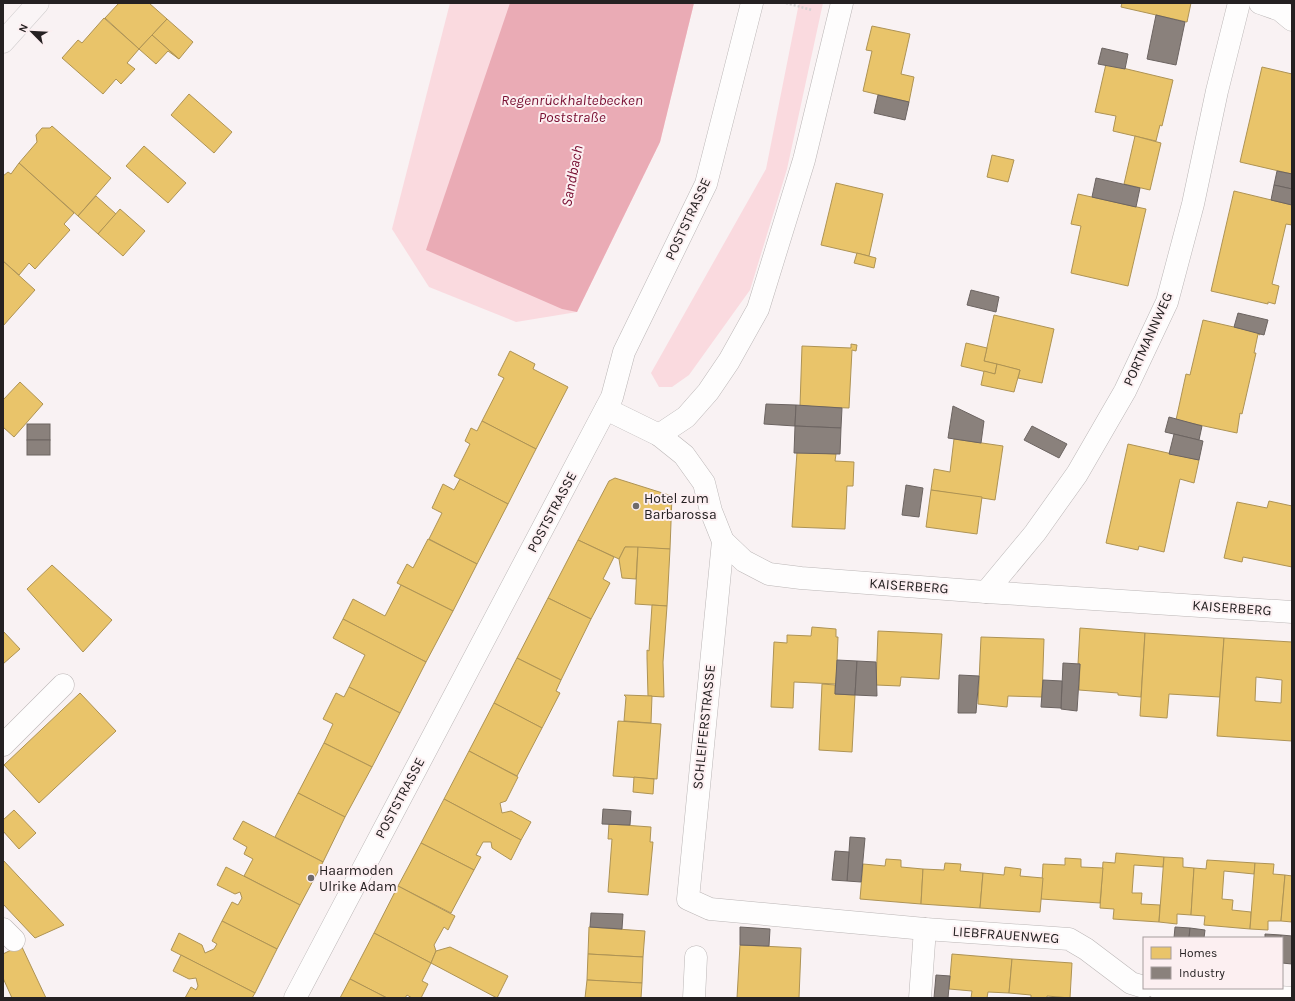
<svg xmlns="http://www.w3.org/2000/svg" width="1295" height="1001" font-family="Karla,sans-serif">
<rect width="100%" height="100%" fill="#f9f2f3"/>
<g fill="#fadadf">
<polygon points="450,3 694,3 660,142 577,312 516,322 429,287 392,229"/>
<polygon points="799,3 823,3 787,169 750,290 689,375 672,387 659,387 651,373 766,169"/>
</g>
<polygon fill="#eaabb5" points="510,3 694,3 660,142 577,312 562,309 426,250"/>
<g fill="#e9c46a" stroke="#ae9354" fill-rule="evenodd">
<polygon points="119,3 149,3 167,19 139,49 105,18"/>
<polygon points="1122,3 1191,3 1187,22 1121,7"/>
<polygon points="104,18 139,49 127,63 135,69 121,84 116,79 103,94 62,58 78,40 82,43"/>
<polygon points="167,19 193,42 179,59 152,35"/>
<polygon points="872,26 910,34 901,74 914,77 909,102 863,91 872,51 866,50"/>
<polygon points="152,35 179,59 168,51 156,64 139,49"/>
<polygon points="1106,64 1173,80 1162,126 1160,125 1156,141 1113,131 1116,116 1095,112"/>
<polygon points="1262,67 1292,74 1292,174 1240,162"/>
<polygon points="189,94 232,132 214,153 171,115"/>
<polygon points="52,126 111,178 78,216 19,163 37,142 36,135 42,128 50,128"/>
<polygon points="1135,136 1161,143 1150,190 1124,184"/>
<polygon points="144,146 186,183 168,203 126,166"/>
<polygon points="992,155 1014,160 1008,182 987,177"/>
<polygon points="19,163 74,213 64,224 70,230 35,269 29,263 19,275 3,261 3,176 8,172 11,174"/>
<polygon points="836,183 883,194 869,256 821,245"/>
<polygon points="1234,191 1292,205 1292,225 1286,224 1272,284 1279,286 1275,304 1268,302 1268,304 1211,291"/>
<polygon points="1078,194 1146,209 1128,286 1071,273 1081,226 1071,224"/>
<polygon points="96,196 116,214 98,234 78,216"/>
<polygon points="120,209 145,231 123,256 98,234"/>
<polygon points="857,253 876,258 874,268 854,263"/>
<polygon points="3,261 35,290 3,326"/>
<polygon points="994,315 1054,329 1042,383 1018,378 1020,370 984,361"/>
<polygon points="1203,320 1260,333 1260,335 1258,334 1254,353 1256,353 1242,414 1240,413 1237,433 1176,420 1186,374 1190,375"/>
<polygon points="966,343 987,348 984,361 997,364 995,374 961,366"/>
<polygon points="851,344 857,345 856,351 852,350 849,408 800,406 802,346 851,348"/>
<polygon points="510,351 535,364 533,369 568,387 536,449 482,421 504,378 498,375"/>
<polygon points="997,364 1020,370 1014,392 981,385 984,371 995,374"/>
<polygon points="20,382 43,404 14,437 3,427 3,400"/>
<polygon points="482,421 536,449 508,504 454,476 470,444 465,441 471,428 477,431"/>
<polygon points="954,439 1003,446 995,500 931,490 934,469 950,472"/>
<polygon points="1128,444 1199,460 1194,483 1180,479 1164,552 1139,546 1138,550 1106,543"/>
<polygon points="797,452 836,454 835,461 854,462 853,486 847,486 845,529 792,527"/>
<polygon points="615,478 672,496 670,549 625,547 619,559 578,540 609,481"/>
<polygon points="460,479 508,504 477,564 429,539 442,513 432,508 443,484 454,490"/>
<polygon points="931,490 982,497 977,534 926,527"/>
<polygon points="1269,501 1292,506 1292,567 1243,557 1242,562 1224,558 1237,502 1267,508"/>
<polygon points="428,539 477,564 453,611 397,583 407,564 413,568"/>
<polygon points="578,540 614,557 603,579 610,583 591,619 548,598"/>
<polygon points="625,547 638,547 636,579 622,578 619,559"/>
<polygon points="638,547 670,549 667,606 635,604"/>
<polygon points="52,565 112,620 83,652 27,589"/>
<polygon points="401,585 453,611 426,662 343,619 353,599 385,616"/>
<polygon points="548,598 591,619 561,680 517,658"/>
<polygon points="652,605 667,606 663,662 664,697 648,696 647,658 647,650 649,651"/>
<polygon points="343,619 426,662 400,713 349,687 365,655 333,638"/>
<polygon points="812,627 836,629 836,637 838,637 836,684 794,682 793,708 771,707 774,642 787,643 787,635 811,636"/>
<polygon points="1080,628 1145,633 1141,697 1118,695 1118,693 1079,690 1080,664 1078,664"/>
<polygon points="3,631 20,649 3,664"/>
<polygon points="878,631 942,634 939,679 901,677 900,686 876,685"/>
<polygon points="1145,633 1224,638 1220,697 1169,694 1167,718 1140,716"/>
<polygon points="981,637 1044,639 1042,697 1008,696 1007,707 978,704"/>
<path d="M 1224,638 L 1292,642 L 1292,741 L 1217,736 ZM 1256,677 L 1282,680 L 1281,703 L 1255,701 Z"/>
<polygon points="517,658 561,680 556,691 560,693 542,728 494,703"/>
<polygon points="822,684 835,685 835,694 855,695 852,752 819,750"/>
<polygon points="349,687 400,713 372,767 324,743 333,724 323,719 336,693 344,697"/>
<polygon points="80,693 116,731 39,803 4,765"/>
<polygon points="624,695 652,696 651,723 624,721 626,697"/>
<polygon points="494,703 542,728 517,776 469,751"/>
<polygon points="618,721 661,724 657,779 613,776"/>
<polygon points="324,743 372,767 345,817 298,793"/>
<polygon points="469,751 518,777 506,801 500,803 502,813 511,811 531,822 521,840 444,799"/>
<polygon points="634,777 654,779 653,794 633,792"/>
<polygon points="298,793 345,817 323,862 275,837"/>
<polygon points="444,799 521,840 511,860 492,848 491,842 483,842 476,855 481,857 474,870 421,843"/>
<polygon points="14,810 36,833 19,849 3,831 3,820"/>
<polygon points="243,821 323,862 300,905 244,876 253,859 244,854 247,847 233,839"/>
<polygon points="609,824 651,827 650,842 653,842 648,895 608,892 612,839 608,839"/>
<polygon points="421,843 474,870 451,913 398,886"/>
<polygon points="1116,853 1164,857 1163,867 1134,865 1132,893 1142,893 1141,904 1160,905 1159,922 1113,919 1114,909 1100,908 1103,862 1115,863"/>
<polygon points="1164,857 1183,858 1183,867 1194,868 1191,915 1177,914 1177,924 1159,922"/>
<polygon points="1065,858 1081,859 1081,867 1103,868 1100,903 1041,899 1043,864 1065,865"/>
<polygon points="886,859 901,860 901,867 923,869 921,904 860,899 863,864 885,866"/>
<polygon points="3,860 64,925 35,938 3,904"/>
<polygon points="1207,860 1255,863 1254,874 1224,871 1222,899 1233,900 1232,910 1251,912 1250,929 1204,925 1205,916 1191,915 1194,868 1206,869"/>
<polygon points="945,863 961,864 960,871 983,873 980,908 921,904 923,869 944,870"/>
<polygon points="1255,863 1274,864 1273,874 1285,875 1281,921 1268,921 1268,930 1250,929"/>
<polygon points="226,867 300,905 277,949 222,921 232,902 238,905 242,898 240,892 235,894 217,885"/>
<polygon points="1005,867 1021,869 1020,876 1043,878 1040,912 980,908 983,873 1004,875"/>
<polygon points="1285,875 1292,876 1292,922 1281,921"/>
<polygon points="398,886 455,916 448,930 444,927 434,945 436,951 431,963 374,933"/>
<polygon points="222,921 277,949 255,993 171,950 179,933 202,945 205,953 214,949 217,944 212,941"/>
<polygon points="589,927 645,931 643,957 588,954"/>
<polygon points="374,933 431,963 422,981 428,984 421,998 412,998 407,995 405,998 387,998 350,979"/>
<polygon points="21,945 46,998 12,998 3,978 3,954"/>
<polygon points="740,945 801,948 799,998 737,998"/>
<polygon points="450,947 508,976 497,998 431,963 436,951"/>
<polygon points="588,954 643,957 642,983 587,980"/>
<polygon points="952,954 1012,959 1009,993 988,992 987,998 971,998 972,991 949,989"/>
<polygon points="181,955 255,993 252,998 185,998 191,987 196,990 198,986 196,978 189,979 173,971"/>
<polygon points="1012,959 1072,963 1070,998 1047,996 1047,998 1031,998 1031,995 1009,993"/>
<polygon points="350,979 387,998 340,998"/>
<polygon points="587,980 642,983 641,998 585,998"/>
</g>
<g fill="#8a817c" stroke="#6c6461">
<polygon points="1156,15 1185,22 1176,65 1147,59"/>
<polygon points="1102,48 1128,54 1125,69 1098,64"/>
<polygon points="878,95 909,102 905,120 874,113"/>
<polygon points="1277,171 1292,174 1292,189 1274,185"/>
<polygon points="1096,178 1140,188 1136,207 1092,197"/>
<polygon points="1274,185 1292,189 1292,205 1271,200"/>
<polygon points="971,290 999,297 996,312 967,305"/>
<polygon points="1238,313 1268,320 1264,335 1234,327"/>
<polygon points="766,404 796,405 795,426 764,424"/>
<polygon points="796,405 842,408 841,428 795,426"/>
<polygon points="953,406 984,421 981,443 948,438"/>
<polygon points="1169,417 1202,426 1199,440 1165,432"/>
<rect x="27" y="424" width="23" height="16"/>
<polygon points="795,426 841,428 840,454 794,453"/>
<polygon points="1032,426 1067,444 1059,458 1024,440"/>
<polygon points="1174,434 1203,441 1199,460 1169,454"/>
<rect x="27" y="440" width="23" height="15"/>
<polygon points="906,485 923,488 919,517 902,515"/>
<polygon points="837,660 857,661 855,695 835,694"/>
<polygon points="857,661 876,662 877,696 855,695"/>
<polygon points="1063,663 1080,664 1077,711 1061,709"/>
<polygon points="959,675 979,676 976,713 958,713"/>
<polygon points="1043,680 1062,681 1061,708 1041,707"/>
<polygon points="603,809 631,811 630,825 602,824"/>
<polygon points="850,837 865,838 861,882 847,881"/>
<polygon points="835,851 849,852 847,881 832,880"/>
<polygon points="591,913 623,914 622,929 590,927"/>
<polygon points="740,927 770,929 769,946 740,945"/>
<polygon points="1175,927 1190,928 1189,938 1174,938"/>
<polygon points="1190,928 1205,930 1204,938 1189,938"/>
<polygon points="1265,934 1281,935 1280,938 1265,938"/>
<polygon points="1281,935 1292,936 1292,964 1282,963"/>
<polygon points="936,975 950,976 948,998 934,998"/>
</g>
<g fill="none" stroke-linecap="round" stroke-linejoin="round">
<defs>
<g id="minor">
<polyline points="1260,3 1280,10 1292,20"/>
<polyline points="606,409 659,435 684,455 704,483 711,511 723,541 744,561 769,574 801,578 986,592 1292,612"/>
<polyline points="659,435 686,417 708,392 729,361 758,309 804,160 842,3"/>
<polyline points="723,541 688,899 710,909 925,929 1069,939 1086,949 1131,983 1144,987"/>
<polyline points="986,592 1035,533 1077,474 1125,391 1167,302 1193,204 1217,91 1239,3"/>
<polyline points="3,745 63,685"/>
<polyline points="3,929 14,940"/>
<polyline points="1158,988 1292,998"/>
<polyline points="295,998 612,397 624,352 706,184 752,3"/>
<polyline points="694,998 696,957"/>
<polyline points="920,998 925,929"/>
</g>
<polyline id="major" points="3,42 38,3"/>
</defs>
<use href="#minor" stroke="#bbb6b6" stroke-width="23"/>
<use href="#major" stroke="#d1cecf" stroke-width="23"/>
<polyline stroke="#d5d3d4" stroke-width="2.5" stroke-dasharray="2 2" stroke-linecap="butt" points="786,3 812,10"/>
<use href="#minor" stroke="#fefdfd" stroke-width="22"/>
<use href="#major" stroke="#faf5f6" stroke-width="22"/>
</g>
<g fill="#6f6a6b" stroke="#fceff1" stroke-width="1.5">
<circle cx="636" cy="506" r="4"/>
<circle cx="311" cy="878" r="4"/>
</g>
<g text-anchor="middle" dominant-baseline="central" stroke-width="4" stroke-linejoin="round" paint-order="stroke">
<g font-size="14" fill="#252122" stroke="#fceff1">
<text transform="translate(688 219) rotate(-65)">POSTSTRASSE</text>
<text transform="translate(1148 339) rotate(-66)">PORTMANNWEG</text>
<text transform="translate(552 512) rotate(-62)">POSTSTRASSE</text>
<text transform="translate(909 586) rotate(4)">KAISERBERG</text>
<text transform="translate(1232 608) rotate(4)">KAISERBERG</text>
<text transform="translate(704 727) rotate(-84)">SCHLEIFERSTRASSE</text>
<text transform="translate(400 798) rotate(-62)">POSTSTRASSE</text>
<text transform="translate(1006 935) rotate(4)">LIEBFRAUENWEG</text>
</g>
<g font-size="14" fill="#252122" stroke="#fceff1" text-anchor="start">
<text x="644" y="498">Hotel zum<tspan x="644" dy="16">Barbarossa</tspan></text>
<text x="319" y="870">Haarmoden<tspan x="319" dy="16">Ulrike Adam</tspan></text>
</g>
<g font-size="15" font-style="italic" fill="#780f32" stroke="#fceff1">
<text x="572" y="100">Regenrückhaltebecken<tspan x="572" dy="17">Poststraße</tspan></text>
<text transform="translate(572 176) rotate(-79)">Sandbach</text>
</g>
</g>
<rect width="1295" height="1001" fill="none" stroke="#252122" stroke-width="8"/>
<rect x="1143" y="937" width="140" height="52" fill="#fceff1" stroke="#a69d9e"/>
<rect x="1151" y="947" width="20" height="12" fill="#e9c46a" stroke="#a69d9e"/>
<text x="1179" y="957" font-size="12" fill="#252122">Homes</text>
<rect x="1151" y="967" width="20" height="12" fill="#8a817c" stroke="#a69d9e"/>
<text x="1179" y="977" font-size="12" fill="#252122">Industry</text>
<g transform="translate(32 32) rotate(294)" stroke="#fceff1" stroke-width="3" paint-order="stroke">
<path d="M0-3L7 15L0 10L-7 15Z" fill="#252122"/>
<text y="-6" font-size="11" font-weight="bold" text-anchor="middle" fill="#252122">N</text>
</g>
</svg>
